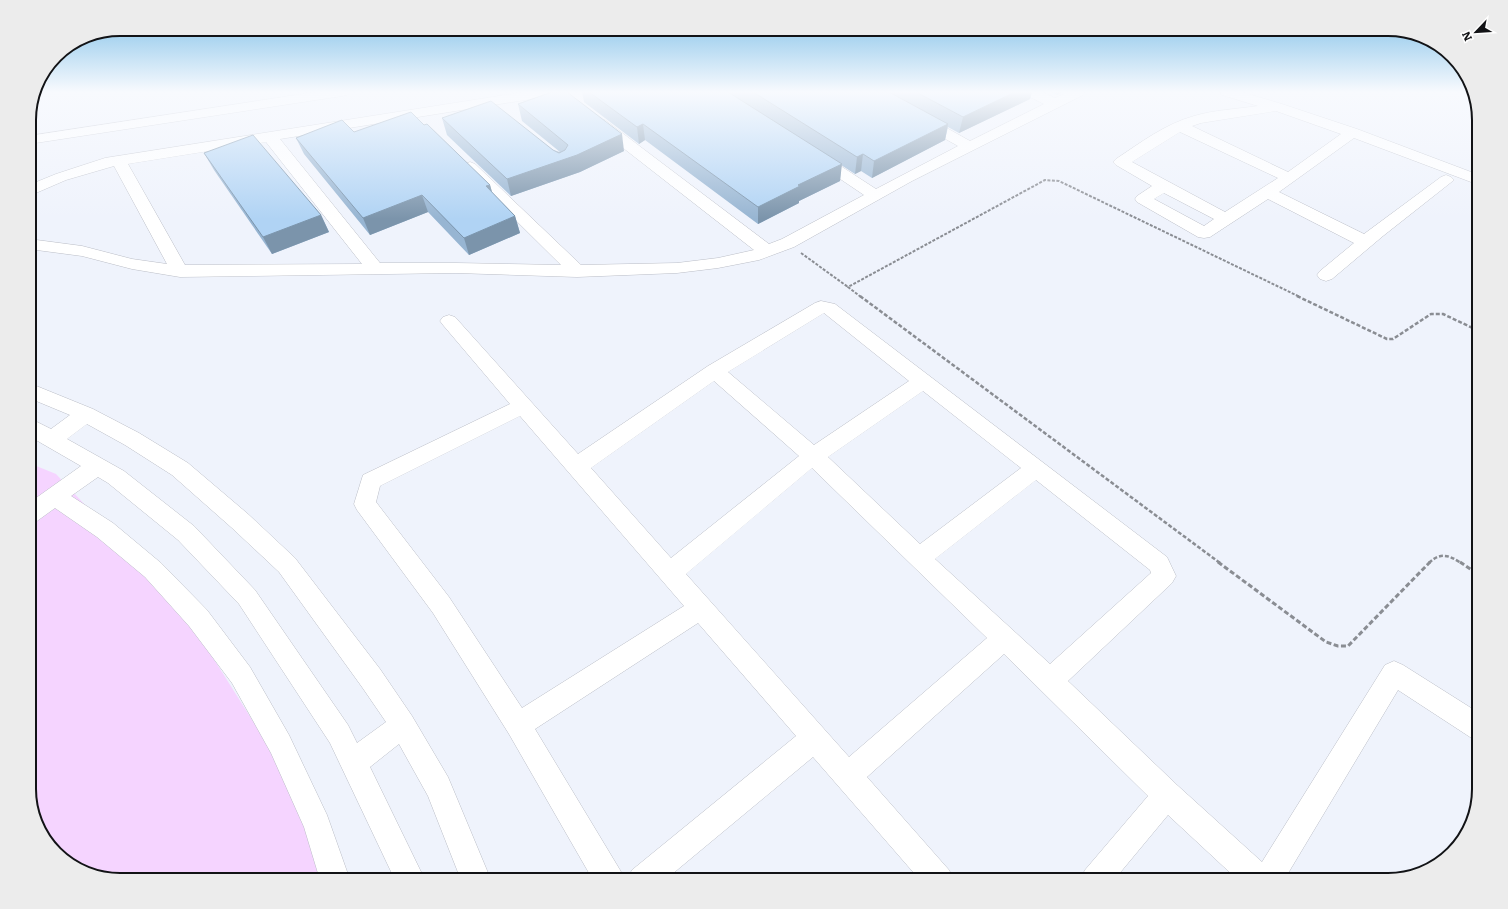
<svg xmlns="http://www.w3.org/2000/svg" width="1508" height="909" font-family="Literata,serif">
<rect width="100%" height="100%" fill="#eff3fc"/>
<polygon fill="#f5d4ff" points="29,463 56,474 181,607 326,837 340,880 120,880 74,868 41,835 29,795"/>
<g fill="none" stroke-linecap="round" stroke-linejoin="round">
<defs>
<g id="minor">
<polygon points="316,92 349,92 347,95 342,96 29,144 29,136"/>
<path d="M 525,92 L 557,92 L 555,95 L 550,96 L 280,139 L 380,263 L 456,263 L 561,265 L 465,170 L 462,167 L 465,164 L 470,162 L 475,164 L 581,265 L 677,263 L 718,258 L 754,250 L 595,126 L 593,123 L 595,120 L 600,119 L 605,120 L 769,244 L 782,239 L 864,195 L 812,160 L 809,157 L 812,154 L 817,152 L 822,154 L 876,189 L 958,146 L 867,95 L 865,92 L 882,92 L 970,141 L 1044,104 L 1026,95 L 1024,92 L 1042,92 L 1055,98 L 1068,92 L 1085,92 L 1083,95 L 912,181 L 794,247 L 759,260 L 718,268 L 677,273 L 577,277 L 456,273 L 180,277 L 132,269 L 82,256 L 29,249 L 29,239 L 82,246 L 132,259 L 167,264 L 114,166 L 66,180 L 29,196 L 29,185 L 56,174 L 105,158 ZM 266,142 L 362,264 L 185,265 L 128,164 Z"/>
<path d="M 1220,92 L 1241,92 L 1282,104 L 1357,129 L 1479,175 L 1479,185 L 1354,138 L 1279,192 L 1364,234 L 1441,177 L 1446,175 L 1451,177 L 1454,180 L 1383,236 L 1332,279 L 1326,281 L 1320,279 L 1317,275 L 1320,271 L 1354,243 L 1268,199 L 1210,237 L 1204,238 L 1198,237 L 1137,202 L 1135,199 L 1137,196 L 1152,186 L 1116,165 L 1113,162 L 1116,159 C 1140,143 1165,124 1194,116 C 1214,110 1237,109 1258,106 L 1222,95 ZM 1276,111 L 1341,134 L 1288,172 L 1192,126 L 1201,123 ZM 1180,132 L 1278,178 L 1225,212 L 1132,162 ZM 1164,193 L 1214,219 L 1204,226 L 1154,199 Z"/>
<path d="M 821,301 L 835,304 L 1167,557 L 1176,576 L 1172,583 L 1068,681 L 1177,785 L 1262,862 L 1385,665 L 1394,661 L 1403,665 L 1479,713 L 1479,741 L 1470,737 L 1398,690 L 1284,880 L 1238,880 L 1168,815 L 1114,880 L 1080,880 L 1085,870 L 1148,796 L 1004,654 L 867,777 L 949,870 L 954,880 L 920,880 L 813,757 L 665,880 L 627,880 L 632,870 L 796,736 L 698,623 L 535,729 L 620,870 L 625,880 L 593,880 L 509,734 L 433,613 L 357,510 L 354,504 L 363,475 L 510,404 L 443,325 L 440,321 L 443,317 L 449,315 L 455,317 L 578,454 L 708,366 L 815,303 ZM 824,313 L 909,381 L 814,445 L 728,372 ZM 714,381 L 799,456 L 671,558 L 591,468 ZM 923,391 L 1021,468 L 920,544 L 828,457 ZM 520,416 L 684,606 L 522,708 L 449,597 L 376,502 L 380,486 ZM 812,468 L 987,638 L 849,757 L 686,574 ZM 1036,480 L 1150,570 L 1151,573 L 1050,664 L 935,559 Z"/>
<path d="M 29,383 L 93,409 L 139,433 L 188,463 L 248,514 L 295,558 L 380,669 L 412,716 L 448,777 L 491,880 L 461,880 L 428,796 L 399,744 L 370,767 L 425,880 L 395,880 L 330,743 L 239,604 L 178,540 L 108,483 L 98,477 L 71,496 L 113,523 L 161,563 L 207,610 L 250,667 L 289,735 L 327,815 L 350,880 L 320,880 L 304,827 L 271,753 L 232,683 L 189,626 L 145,577 L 97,537 L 55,508 L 37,521 L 29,524 L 29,503 L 81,466 L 29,436 L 29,418 L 51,429 L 70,415 L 29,398 ZM 87,424 L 125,445 L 172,475 L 232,528 L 279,572 L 362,687 L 386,722 L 357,743 L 348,725 L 255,590 L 194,526 L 124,471 L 67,439 Z"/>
</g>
</defs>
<use href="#minor" stroke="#bbbec7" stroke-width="1"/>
<g stroke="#8a8d93" stroke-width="2" stroke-dasharray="3 1.5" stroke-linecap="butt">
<polyline points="801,253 848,287"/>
<polyline points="861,297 848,287 1045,180 1059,181 1300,297"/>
</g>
<g stroke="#8a8d93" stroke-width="2.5" stroke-dasharray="4 2" stroke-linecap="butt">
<polyline points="860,296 1220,563"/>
<polyline points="1297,296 1387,339 1393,339 1431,314 1443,314 1479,331"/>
<path d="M 1429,563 C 1440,552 1449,555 1461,563"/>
</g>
<g stroke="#8a8d93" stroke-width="3" stroke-dasharray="5 2.5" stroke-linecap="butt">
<polyline points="1218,562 1326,642 1338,646 1348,646 1430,562"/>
<polyline points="1460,562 1479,575"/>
</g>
<use href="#minor" fill="#fff" fill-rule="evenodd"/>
</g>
<g fill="#97b5d2">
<polygon points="582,92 1032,92 1030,99 959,133 948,127 945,140 872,178 861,171 855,174 841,165 840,181 799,201 799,203 758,224 645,140 639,144 584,102"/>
<polygon points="1051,92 1063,92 1057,95"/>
<polygon points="518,104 624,151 580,172 511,196 447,135 442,118 560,152 522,121"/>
<polygon points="424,125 490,185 492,193 515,216 520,233 469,255 428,212 370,235 304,154 296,138"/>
<polygon points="204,153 321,215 329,232 272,254 214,170"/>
</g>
<g fill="#7b94ab">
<polygon points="1015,92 1032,92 1030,99 959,133 963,117"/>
<polygon points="1058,92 1063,92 1057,95"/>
<polygon points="643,124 645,140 639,144 637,127"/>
<polygon points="948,124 945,140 872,178 874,161"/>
<polygon points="622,134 624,151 580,172 511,196 507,179"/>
<polygon points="863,154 861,171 855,174 857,157"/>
<polygon points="842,164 840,181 799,201 799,203 758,224 758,207 798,185"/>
<polygon points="490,185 495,202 486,186"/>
<polygon points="422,195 428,212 370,235 363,218"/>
<polygon points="321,215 329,232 272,254 263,237"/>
<polygon points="515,216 520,233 469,255 464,238"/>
</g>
<g fill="#b0d3f4" stroke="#7b94ab">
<polygon points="552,92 567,92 622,134 577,155 507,179 442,118 491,101 553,150 559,153 565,150 568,145 518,104"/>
<polygon points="589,92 728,92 842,164 798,185 800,186 758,207 643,124 637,127"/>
<polygon points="753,92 889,92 948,124 874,161 863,154 857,157"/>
<polygon points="916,92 1015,92 963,117"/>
<polygon points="411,112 424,125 427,124 490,185 486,186 515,216 464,238 422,195 363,218 296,138 342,120 354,132"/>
<polygon points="253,135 321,215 263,237 204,153"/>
</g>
<linearGradient id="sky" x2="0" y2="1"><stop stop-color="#75bbe6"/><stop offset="0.42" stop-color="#f8fafe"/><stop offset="1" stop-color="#f8fafe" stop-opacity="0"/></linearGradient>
<rect width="1508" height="219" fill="url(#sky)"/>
<path d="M0 0H1508V909H0ZM120 36H1388A84 84 0 0 1 1472 120V789A84 84 0 0 1 1388 873H120A84 84 0 0 1 36 789V120A84 84 0 0 1 120 36Z" fill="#ececec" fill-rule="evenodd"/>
<path fill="none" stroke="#121316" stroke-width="2" d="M120 36H1388A84 84 0 0 1 1472 120V789A84 84 0 0 1 1388 873H120A84 84 0 0 1 36 789V120A84 84 0 0 1 120 36Z"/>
<g transform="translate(1476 32) rotate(245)" stroke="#ffffff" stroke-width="3" paint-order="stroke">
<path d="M0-3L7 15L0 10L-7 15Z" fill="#121316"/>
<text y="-6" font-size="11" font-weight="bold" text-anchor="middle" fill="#121316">N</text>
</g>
</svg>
